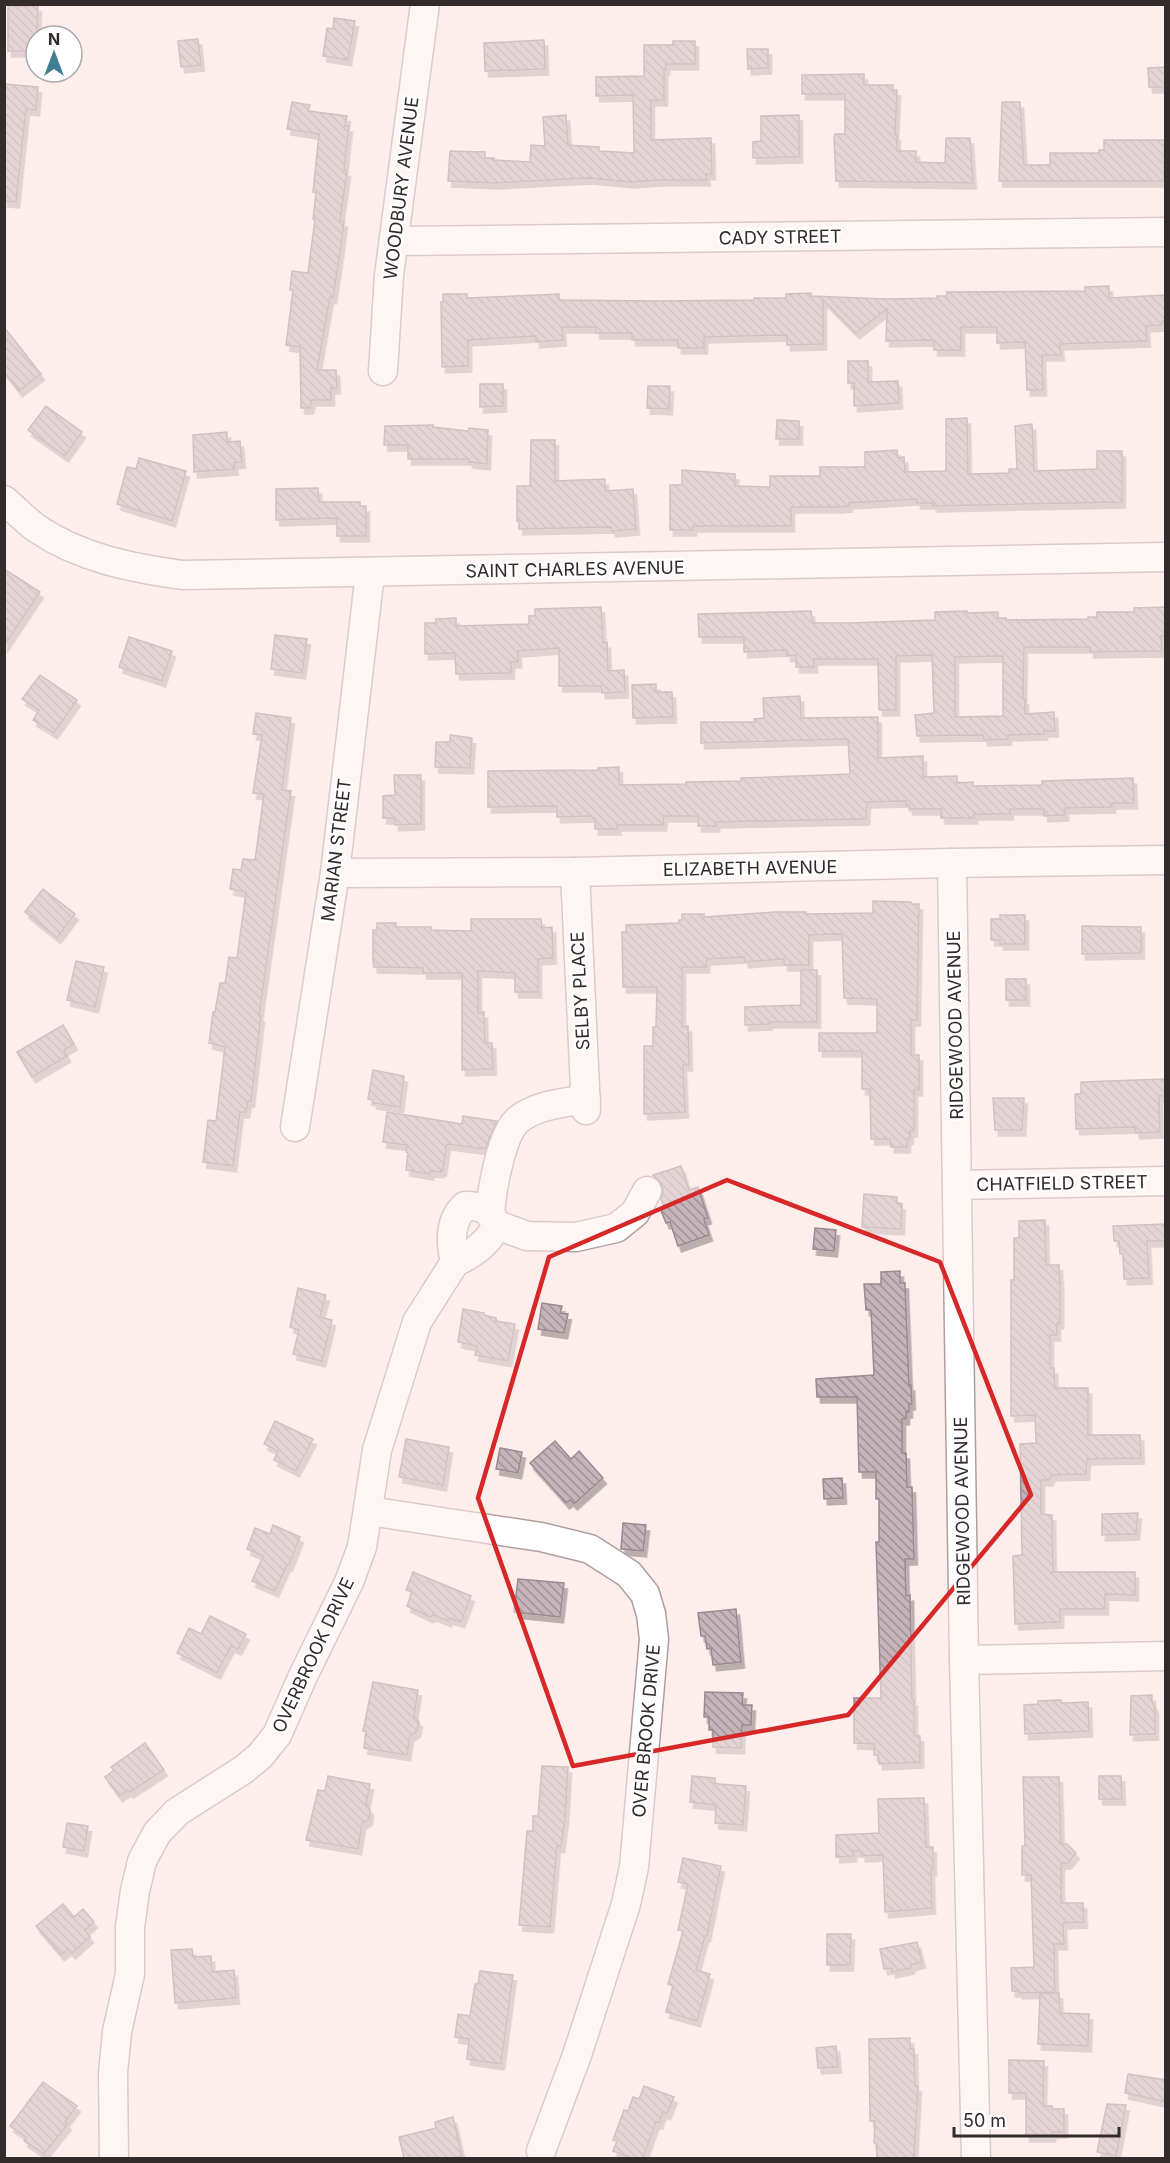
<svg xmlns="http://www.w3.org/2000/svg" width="1170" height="2163" font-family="Inter,sans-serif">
<defs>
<pattern id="building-back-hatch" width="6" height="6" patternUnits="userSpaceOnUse" patternTransform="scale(1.5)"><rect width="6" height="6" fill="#c5b4ba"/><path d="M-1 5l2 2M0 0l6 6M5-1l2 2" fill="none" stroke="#a19397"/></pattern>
<filter id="shadow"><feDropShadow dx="3.5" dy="6" stdDeviation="0" flood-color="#0004"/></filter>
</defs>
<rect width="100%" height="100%" fill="#fdeeec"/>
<g fill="url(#building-back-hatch)" stroke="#9b8b91" stroke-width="1.5" fill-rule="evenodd" filter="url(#shadow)">
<polygon points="8,6 38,6 36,51 8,51"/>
<polygon points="334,18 355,21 348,60 323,56 327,28 333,29"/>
<polygon points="198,39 201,65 181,67 178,41"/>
<polygon points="544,40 545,69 485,71 484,43"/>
<polygon points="673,41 695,41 695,64 666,64 666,69 664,69 664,100 651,100 651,140 711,138 712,174 706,174 707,180 659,180 630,182 588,178 495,183 448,181 450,151 485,152 485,158 494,158 494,160 530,162 531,145 545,146 543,117 566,115 568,145 599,147 599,151 634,153 633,95 596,96 596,77 644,76 644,45 673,45"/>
<polygon points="747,49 768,49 768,68 748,69"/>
<polygon points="1166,67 1166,87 1149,87 1148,68"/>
<polygon points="864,74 864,85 893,85 893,90 897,90 895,135 897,135 897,151 916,151 916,162 945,163 946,138 970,138 973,183 836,181 834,137 835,134 845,134 845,94 802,94 802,75"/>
<polygon points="4,84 38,87 36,110 26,109 16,202 4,201"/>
<polygon points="292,102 310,105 308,111 347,116 345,126 349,126 344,170 347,171 340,221 344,221 341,246 333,298 330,297 317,370 336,370 337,388 331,388 331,400 312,400 310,408 301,408 300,347 286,345 293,290 290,290 292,271 308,273 315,219 313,219 316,193 313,192 319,134 287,129"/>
<polygon points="1002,102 1020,102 1024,165 1050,165 1050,153 1099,153 1099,150 1104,150 1104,140 1164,140 1164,181 999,181"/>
<polygon points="799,115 799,157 753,158 753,142 761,141 761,116"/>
<polygon points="1109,286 1109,298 1166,295 1166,320 1162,321 1162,325 1146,326 1147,341 1060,344 1061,355 1042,355 1043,390 1027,390 1025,342 997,343 997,327 961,327 961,350 934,350 934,340 886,341 887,309 856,333 823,300 823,344 787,345 787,335 704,337 704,348 678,348 678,340 632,340 632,333 596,333 596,327 562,327 563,340 536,342 536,336 468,340 468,366 442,367 441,302 443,302 443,294 467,294 467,298 559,294 559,300 658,301 754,300 754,298 786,298 786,294 811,293 811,296 887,299 937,298 937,296 947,296 947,292 1085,291 1085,287"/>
<polygon points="4,327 41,374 19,391 4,372"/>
<polygon points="848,361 868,361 868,382 898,381 899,403 854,406 854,383 848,383"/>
<polygon points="480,384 503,384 503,406 480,407"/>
<polygon points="648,386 670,386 669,409 647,408"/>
<polygon points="46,406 82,432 65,456 28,430"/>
<polygon points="967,418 968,474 1009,473 1009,469 1017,469 1015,426 1032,424 1034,471 1097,469 1097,451 1122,451 1122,502 933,506 933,503 917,503 917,499 849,503 849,506 839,507 791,507 791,526 693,526 693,530 670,530 670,485 682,485 682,470 735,474 735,486 770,487 770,476 820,476 820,467 865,467 865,452 897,450 898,458 904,457 905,472 946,471 946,419"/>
<polygon points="777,420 799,421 799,439 776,439"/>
<polygon points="433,425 433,427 468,431 469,428 488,430 487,464 469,462 469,459 408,459 408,445 384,445 385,426"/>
<polygon points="227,432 227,442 240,441 242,462 234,463 235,469 194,472 193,435"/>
<polygon points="531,440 555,440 555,481 605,479 605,491 633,489 636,529 612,531 611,527 519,529 519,521 517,521 517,486 530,486"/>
<polygon points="139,458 186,471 172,521 117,504 127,467 136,469"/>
<polygon points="318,488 319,502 360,502 360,506 366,506 366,536 337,536 337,518 276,520 276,489"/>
<polygon points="4,569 40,592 4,646"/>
<polygon points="601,607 603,643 607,642 608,671 624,670 625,692 602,693 601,686 559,686 559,648 518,651 518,662 511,662 511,673 456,674 455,653 425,654 425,623 436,623 436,619 456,618 456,626 529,624 529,616 535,616 535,609"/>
<path d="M 1166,607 L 1166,636 L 1161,636 L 1162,651 L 1090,652 L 1090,647 L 1024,647 L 1023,699 L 1025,699 L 1025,714 L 1054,712 L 1055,731 L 1044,731 L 1044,734 L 1008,735 L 1008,739 L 984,740 L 983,735 L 917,736 L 915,715 L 934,713 L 932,655 L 896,656 L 896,710 L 879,710 L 878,659 L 814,659 L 814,667 L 796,667 L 796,655 L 787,656 L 787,650 L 744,652 L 744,637 L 699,637 L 698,614 L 811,611 L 813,623 L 849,623 L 935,620 L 935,612 L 967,611 L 967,613 L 998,612 L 998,618 L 1006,618 L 1006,620 L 1088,619 L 1088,617 L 1097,617 L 1097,612 L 1134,612 L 1134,608 ZM 1003,656 L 1003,716 L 955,717 L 955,657 Z"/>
<polygon points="275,635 307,639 302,673 271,669"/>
<polygon points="129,637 172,651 162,681 119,667"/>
<polygon points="40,675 77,700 54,733 33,720 39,710 22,699"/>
<polygon points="656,684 656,692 672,692 673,717 633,718 632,685"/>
<polygon points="800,696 801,718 878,717 878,758 923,756 923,777 957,776 957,783 973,782 973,786 1042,785 1042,781 1133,778 1134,803 1112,803 1112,807 1065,808 1065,815 1044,816 1044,809 1010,809 1010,814 974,814 974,818 941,818 941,809 909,809 909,805 906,805 906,801 867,802 866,819 716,822 716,826 698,826 698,816 664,816 663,825 617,825 618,829 595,829 595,818 592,818 592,816 557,817 557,806 488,807 488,771 598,770 598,768 619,767 619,785 686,784 686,782 741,781 741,778 850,774 848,739 701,743 701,722 755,722 754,719 764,718 763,698"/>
<polygon points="256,713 291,718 282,790 291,791 259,1016 261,1016 251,1101 248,1101 246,1112 240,1112 233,1166 203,1162 208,1120 216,1121 225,1047 209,1043 213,1012 215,1012 220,983 225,983 229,957 237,958 246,892 230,889 233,869 241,870 243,859 255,860 264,794 253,793 262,735 253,734"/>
<polygon points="450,735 472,738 470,768 435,767 436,742 450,742"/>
<polygon points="394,775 421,775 421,824 395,825 395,818 383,818 383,796 395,795"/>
<polygon points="43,889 75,914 57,938 25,912"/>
<polygon points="873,901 911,902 911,904 919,904 917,1020 911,1020 911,1055 919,1055 919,1090 914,1090 914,1131 910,1131 910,1138 907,1139 907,1147 891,1147 890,1139 871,1139 870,1089 862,1089 862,1051 819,1051 819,1033 877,1033 877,999 844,998 842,934 809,935 809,965 784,965 784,959 745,962 744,957 707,959 706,967 682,967 682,1027 688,1026 689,1065 683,1065 685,1112 644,1114 644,1046 653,1046 653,1027 656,1027 657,987 623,987 622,932 626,932 626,925 679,923 679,920 682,920 682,914 704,914 704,917 775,912 806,912 806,914 873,913"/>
<polygon points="1000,915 1025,915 1025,944 1000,944 1000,940 991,940 991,919 1000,919"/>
<polygon points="471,919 541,919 542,928 552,927 553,958 538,959 538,992 515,992 515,973 478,971 478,1013 484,1012 485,1043 492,1043 493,1069 462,1070 462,973 423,973 423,968 374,967 373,960 373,930 377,930 377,923 396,923 396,927 431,927 431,930 471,931"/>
<polygon points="1082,926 1141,927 1141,953 1082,954"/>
<polygon points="76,961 104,967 95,1007 67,1000"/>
<polygon points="801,970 817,970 817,1022 769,1022 769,1024 745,1025 745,1007 801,1005"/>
<rect x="1006" y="979" width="20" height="21"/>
<polygon points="63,1025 74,1044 64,1050 67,1056 32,1077 17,1052"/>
<polygon points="373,1070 404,1076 400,1107 373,1103 373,1100 368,1099"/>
<polygon points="1165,1079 1166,1096 1159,1096 1160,1132 1136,1133 1135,1127 1076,1129 1075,1094 1081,1094 1081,1082"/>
<polygon points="993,1098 1024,1098 1022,1130 995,1130"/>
<polygon points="387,1112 462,1124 463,1116 497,1121 485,1149 447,1144 443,1170 441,1170 441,1172 430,1171 430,1174 406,1170 408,1153 406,1152 407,1145 383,1142"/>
<polygon points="681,1166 689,1190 698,1187 708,1218 704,1219 709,1235 678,1246 670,1222 666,1223 660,1208 664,1207 661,1199 663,1191 661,1183 653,1175"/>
<polygon points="864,1194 897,1197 897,1203 902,1204 901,1229 862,1227"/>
<polygon points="1045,1220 1046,1265 1059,1265 1060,1282 1060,1323 1057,1323 1057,1335 1050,1335 1050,1368 1054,1368 1055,1388 1088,1388 1088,1435 1140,1435 1141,1458 1087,1459 1086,1474 1052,1475 1049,1480 1041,1480 1041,1514 1052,1515 1053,1572 1135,1572 1135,1595 1105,1594 1105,1609 1060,1609 1060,1622 1015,1624 1013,1556 1022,1555 1020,1444 1036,1443 1035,1415 1011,1416 1011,1280 1014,1280 1014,1238 1019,1238 1019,1221"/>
<polygon points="1166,1224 1166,1241 1147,1241 1149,1278 1124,1279 1123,1254 1120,1254 1119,1241 1114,1241 1113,1226"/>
<polygon points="815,1228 836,1230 834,1251 813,1249"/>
<polygon points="900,1271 900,1283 905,1283 905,1286 909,1385 911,1385 912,1404 909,1404 909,1412 906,1412 906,1419 902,1419 902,1453 906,1453 907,1487 912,1487 914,1559 905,1559 906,1596 910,1595 912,1700 914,1700 914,1736 920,1736 920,1762 879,1764 878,1755 874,1755 874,1744 854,1743 854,1698 881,1698 876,1542 879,1542 879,1499 876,1499 876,1472 859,1472 857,1397 817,1397 816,1379 874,1375 871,1310 866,1310 864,1284 881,1284 881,1272"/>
<polygon points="298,1288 326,1295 320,1317 332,1320 322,1361 293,1354 299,1330 290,1327"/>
<polygon points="542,1303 562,1306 560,1313 568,1314 564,1333 538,1329"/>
<polygon points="463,1309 484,1313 484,1315 496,1318 496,1321 515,1324 508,1361 475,1355 477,1346 458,1342"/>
<polygon points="275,1421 313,1439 296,1471 274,1460 278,1451 264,1444"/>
<polygon points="406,1439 449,1447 443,1485 399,1477"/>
<polygon points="555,1441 571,1459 579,1451 603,1478 574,1504 570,1500 566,1503 530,1463"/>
<polygon points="500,1448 522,1452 518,1473 496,1469"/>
<polygon points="842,1478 843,1498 824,1499 823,1479"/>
<polygon points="1138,1513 1136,1534 1102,1535 1102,1514"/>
<polygon points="623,1523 646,1525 643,1551 621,1549"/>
<polygon points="273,1525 300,1537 289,1565 287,1565 275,1591 252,1581 263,1556 247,1549 255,1528 270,1534"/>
<polygon points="413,1572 471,1596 461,1622 449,1618 448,1621 433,1615 430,1617 407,1606 412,1592 406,1590"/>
<polygon points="518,1579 564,1583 560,1617 514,1612"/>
<polygon points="736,1609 741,1662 713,1665 711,1648 707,1649 705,1636 701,1636 698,1613"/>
<polygon points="210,1616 246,1634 238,1649 231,1646 217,1673 177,1653 189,1628 201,1634"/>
<polygon points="373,1682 418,1690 414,1716 419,1722 417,1731 410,1736 407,1755 364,1748 366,1731 363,1731"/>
<polygon points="705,1692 743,1693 742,1705 752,1705 751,1725 742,1725 741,1748 713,1747 713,1730 709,1730 709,1717 704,1717"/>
<polygon points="1152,1695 1152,1702 1155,1707 1155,1734 1130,1735 1131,1696"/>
<polygon points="1061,1700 1062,1703 1088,1702 1089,1731 1025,1734 1024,1705 1038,1704 1038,1701"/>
<polygon points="145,1743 164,1770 130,1792 128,1790 119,1796 105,1777 114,1770 111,1767"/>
<polygon points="542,1766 568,1767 565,1819 561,1847 557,1846 550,1927 519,1925 527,1831 533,1831 533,1816 538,1816"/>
<polygon points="328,1776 370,1784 366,1804 370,1810 369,1819 362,1824 358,1849 306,1840 318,1790 325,1791"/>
<polygon points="692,1776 715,1778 715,1783 718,1784 746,1786 743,1825 715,1823 716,1805 690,1802"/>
<polygon points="1099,1776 1121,1776 1122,1799 1099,1799"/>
<polygon points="1023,1777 1059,1777 1061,1844 1067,1844 1076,1853 1068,1863 1061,1863 1061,1903 1083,1903 1084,1922 1063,1923 1064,1944 1054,1944 1055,1992 1019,1993 1019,1991 1012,1991 1011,1968 1034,1967 1031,1875 1022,1875 1022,1846 1025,1846"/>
<polygon points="924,1798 926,1847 933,1847 933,1870 931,1870 932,1908 885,1912 883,1855 862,1856 861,1851 853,1851 853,1856 836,1857 836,1835 879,1833 878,1799"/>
<polygon points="67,1823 88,1826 84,1851 63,1847"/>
<polygon points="683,1858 721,1866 707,1936 705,1936 696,1970 710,1974 697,2021 666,2012 673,1986 668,1984 683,1931 678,1930 688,1884 678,1882"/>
<polygon points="63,1904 74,1917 83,1909 94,1922 85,1930 90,1937 72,1953 68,1949 61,1955 36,1926"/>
<polygon points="827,1934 851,1934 850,1965 827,1965"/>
<polygon points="917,1942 922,1962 911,1965 911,1968 892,1972 892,1968 884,1969 880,1949"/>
<polygon points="192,1949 193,1957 211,1956 212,1972 234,1970 236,1998 175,2003 171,1950"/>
<polygon points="480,1971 513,1975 501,2064 467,2059 469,2039 455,2037 458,2014 470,2016 475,1984 478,1984"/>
<polygon points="1040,1993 1059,1993 1060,2013 1089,2014 1088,2046 1038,2044"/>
<polygon points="910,2038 910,2049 914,2049 915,2086 918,2086 914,2158 877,2158 876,2143 874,2143 875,2121 870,2121 869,2039"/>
<polygon points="836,2046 838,2067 818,2068 816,2048"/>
<polygon points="1009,2060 1044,2061 1043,2106 1052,2106 1052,2109 1064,2109 1064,2132 1052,2132 1052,2136 1026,2136 1026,2093 1009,2093"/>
<polygon points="1128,2074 1166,2080 1166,2102 1125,2093"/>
<polygon points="43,2082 77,2106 65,2122 68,2124 44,2154 24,2141 26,2137 10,2126"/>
<polygon points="644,2086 674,2097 667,2114 663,2112 659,2123 656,2122 643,2158 632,2158 613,2151 617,2141 613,2140 624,2110 628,2111 633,2097 639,2099"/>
<polygon points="1107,2104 1126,2105 1116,2156 1097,2152"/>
<polygon points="453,2117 462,2156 451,2158 404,2158 399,2137 436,2128 435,2122"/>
</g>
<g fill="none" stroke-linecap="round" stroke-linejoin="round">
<defs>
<g id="minor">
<polyline points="394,241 1166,232"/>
<polyline points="383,371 389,275 425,4"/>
<path d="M 4,500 C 15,509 25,520 36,528 C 80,558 131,568 183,575 L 1166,557"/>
<polyline points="952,863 964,1660 976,2158"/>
<polyline points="575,872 586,1110"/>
<polyline points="335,873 575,872 952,863 1166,860"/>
<polyline points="295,1127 335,873 370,573"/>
<polyline points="958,1185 1166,1181"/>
<path d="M 465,1206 C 484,1206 488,1209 497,1225 C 488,1243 474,1254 455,1262 C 450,1242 449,1221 465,1206 Z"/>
<path d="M 490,1212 C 492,1190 501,1133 519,1119 C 537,1105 563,1103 586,1099"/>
<polyline points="497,1225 527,1236 576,1237 616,1228 635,1213 647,1191"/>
<polyline points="369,1511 541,1537 590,1549 629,1574 645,1594 651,1614 654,1639 634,1867 626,1904 577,2055 541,2151"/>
<polyline points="964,1660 1166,1656"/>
<polyline points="114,2158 113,2073 117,2032 130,1974 130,1927 135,1891 142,1861 157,1833 177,1812 243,1770 260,1756 277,1735 303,1676 349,1582 362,1547 377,1450 417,1322 455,1262"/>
</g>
</defs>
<use href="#minor" stroke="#b09f9d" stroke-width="31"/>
<use href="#minor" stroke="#fff" stroke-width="28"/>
</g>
<path d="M0 0H1170V2163H0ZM 727,1180 L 940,1262 L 1031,1495 L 848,1715 L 573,1766 L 478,1498 L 549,1257 Z" fill="#fdeeec" fill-opacity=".55" fill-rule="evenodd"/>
<path fill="none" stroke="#d62828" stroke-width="4.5" stroke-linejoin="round" d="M 727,1180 L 940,1262 L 1031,1495 L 848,1715 L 573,1766 L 478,1498 L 549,1257 Z"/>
<g text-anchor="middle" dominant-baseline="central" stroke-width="5" stroke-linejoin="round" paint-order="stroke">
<g font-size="18" fill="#332b2b" stroke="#fff">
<text transform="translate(401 188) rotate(-83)">WOODBURY AVENUE</text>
<text transform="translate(780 237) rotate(-1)">CADY STREET</text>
<text transform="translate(575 569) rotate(-1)">SAINT CHARLES AVENUE</text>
<text transform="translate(336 850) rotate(-83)">MARIAN STREET</text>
<text transform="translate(750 868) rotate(-1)">ELIZABETH AVENUE</text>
<text transform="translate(580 991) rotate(-93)">SELBY PLACE</text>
<text transform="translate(955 1025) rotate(-91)">RIDGEWOOD AVENUE</text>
<text transform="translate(1062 1183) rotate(-1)">CHATFIELD STREET</text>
<text transform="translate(962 1511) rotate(-91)">RIDGEWOOD AVENUE</text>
<text transform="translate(313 1655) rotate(-65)">OVERBROOK DRIVE</text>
<text transform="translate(646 1731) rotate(-85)">OVER BROOK DRIVE</text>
</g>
</g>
<rect width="1170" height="2163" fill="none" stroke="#332b2b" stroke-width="12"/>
<g transform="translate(54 54)"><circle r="28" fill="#ffffff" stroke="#adaaaa" stroke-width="1.5"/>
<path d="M0-4.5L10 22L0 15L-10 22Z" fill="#407e94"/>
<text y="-9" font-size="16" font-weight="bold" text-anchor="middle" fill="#332b2b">N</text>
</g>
<path d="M954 2127v9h165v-9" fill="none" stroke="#332b2b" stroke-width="3"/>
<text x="963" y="2127" font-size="18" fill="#332b2b" stroke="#ffffff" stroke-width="4.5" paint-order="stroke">50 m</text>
</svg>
